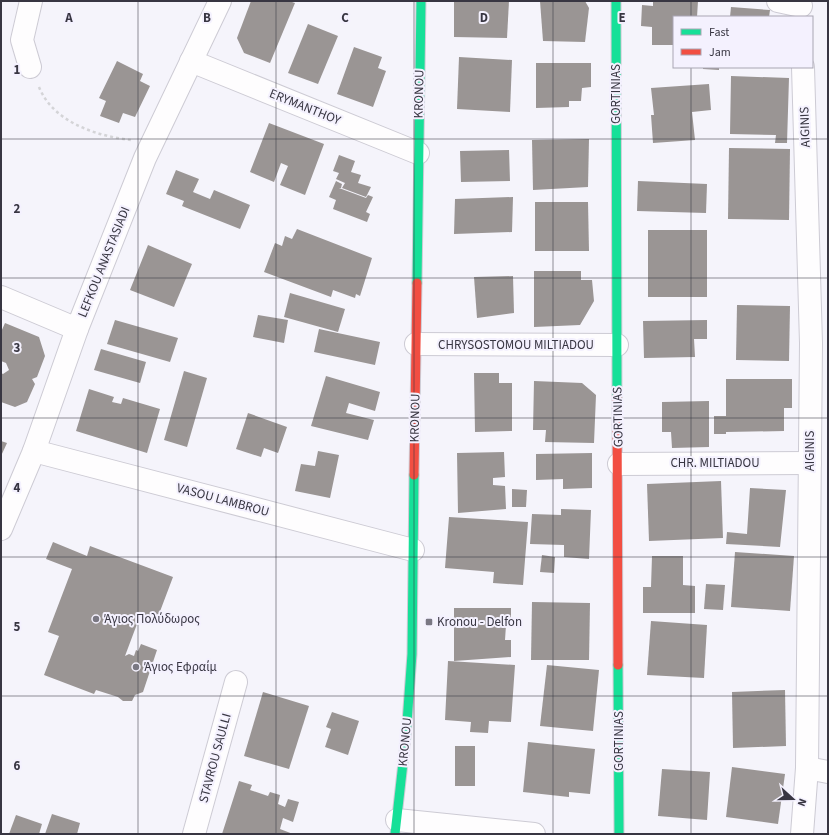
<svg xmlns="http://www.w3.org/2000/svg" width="829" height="835" font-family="'Source Sans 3',sans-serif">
<rect width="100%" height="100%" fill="#f5f4fb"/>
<g fill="#9a9594">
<polygon points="251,1 289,1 295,3 270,63 244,53 237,38"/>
<polygon points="454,1 509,1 507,38 454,37"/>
<polygon points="540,1 585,1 589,8 585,42 543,41"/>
<polygon points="653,1 698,1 697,17 674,17 674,45 652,45 652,27 641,26 642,5 653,6"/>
<polygon points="731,7 770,10 769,17 730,17"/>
<polygon points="308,24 338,36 318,84 288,73"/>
<polygon points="354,47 382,57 378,68 386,71 373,107 337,94"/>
<polygon points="459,57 512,60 510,112 457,109"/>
<polygon points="117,61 143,74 140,81 150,86 135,117 123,113 119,123 100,116 106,101 99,98"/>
<polygon points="536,63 591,63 591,87 582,88 581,101 569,101 569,107 536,108"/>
<polygon points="703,67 719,67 719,70 703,69"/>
<polygon points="731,76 789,78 787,143 775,143 776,135 730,134"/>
<polygon points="709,84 711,110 692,112 695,140 653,143 651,115 654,115 651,88"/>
<polygon points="269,123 324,144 305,195 280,185 288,166 281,163 274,182 250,172"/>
<polygon points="589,139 588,187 533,190 532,140"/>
<polygon points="729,148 790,149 789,220 728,219"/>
<polygon points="509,150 510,181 461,182 460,151"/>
<polygon points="339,155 355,161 351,172 361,175 358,183 371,187 366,197 342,188 345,183 336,179 339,173 333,171"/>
<polygon points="176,170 199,179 193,192 210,199 214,190 250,205 240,229 182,206 184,201 166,194"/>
<polygon points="336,181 342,184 341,188 339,188 366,198 368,195 373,197 366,212 370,214 367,222 333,209 336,200 329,197"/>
<polygon points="638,181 707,184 706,213 637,211"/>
<polygon points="513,197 512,232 454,234 455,199"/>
<polygon points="535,202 588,202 589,251 535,251"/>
<polygon points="297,229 372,258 360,296 356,294 355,298 333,290 331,297 264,272 275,243 282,246 285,236 292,239"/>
<rect x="648" y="230" width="59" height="67"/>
<polygon points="148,245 192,264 174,307 130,290"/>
<polygon points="534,271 581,271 581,280 592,280 594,301 580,325 534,327"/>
<polygon points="513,276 514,313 477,318 474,277"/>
<polygon points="290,293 345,309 338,332 284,317"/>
<polygon points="737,305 790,306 789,361 736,360"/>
<polygon points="258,315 288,320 284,343 253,337"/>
<polygon points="115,320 178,338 170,362 107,344"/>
<polygon points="707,320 707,339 694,339 695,357 644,358 643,321"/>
<polygon points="5,323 39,337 45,356 37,377 32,379 35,384 27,402 15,407 1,402 1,373 3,374 9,370 6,363 1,361 1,332"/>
<polygon points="319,329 380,342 375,365 314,352"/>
<polygon points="101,349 146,362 140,383 94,370"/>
<polygon points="184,371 207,378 187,447 164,440"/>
<polygon points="474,373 499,373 499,383 512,383 512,431 475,432"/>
<polygon points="326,376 380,392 375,411 349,403 346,413 374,420 368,440 311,426"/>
<polygon points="726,379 792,379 792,408 784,408 784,431 726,432 726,434 714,434 714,416 726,416"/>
<polygon points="534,381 582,383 596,395 594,443 545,442 546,430 533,430"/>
<polygon points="89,389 114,397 112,402 121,404 123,398 160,409 147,453 76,431"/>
<polygon points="709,401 709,447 672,448 671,432 662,432 662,402"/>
<polygon points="248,413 287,427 278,453 264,448 261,457 236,449"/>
<polygon points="1,441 7,443 1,456"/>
<polygon points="318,451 339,455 330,498 295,491 301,464 315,466"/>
<polygon points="504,452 505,477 493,478 493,485 505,486 506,509 458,513 457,453"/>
<polygon points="592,453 592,488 563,489 563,479 536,480 536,454"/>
<polygon points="721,481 723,538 649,541 647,484"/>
<polygon points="750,488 786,490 780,547 726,544 727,532 747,534"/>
<polygon points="512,489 527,490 526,507 512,507"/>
<polygon points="561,509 591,510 589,559 564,557 564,545 530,544 532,514 561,515"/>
<polygon points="449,517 528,522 523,585 493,583 494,572 445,568"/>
<polygon points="53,542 87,556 90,546 173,577 156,622 140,616 125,656 129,654 134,656 136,650 138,651 141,644 157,650 143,692 135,695 132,701 123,701 118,697 96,690 94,694 44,675 59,636 48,632 72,569 46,559"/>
<polygon points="735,552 794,556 790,611 731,607"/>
<polygon points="542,555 555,557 554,573 540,572"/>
<polygon points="652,556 683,556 683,585 695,586 695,613 643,613 643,587 651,587"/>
<polygon points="706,584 725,585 723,610 704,609"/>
<polygon points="532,602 590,603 589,660 531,660"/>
<polygon points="454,608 511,608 511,624 506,625 505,640 511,640 511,657 454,661"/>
<polygon points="651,621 707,625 704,678 647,675"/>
<polygon points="448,661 515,665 511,722 489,721 488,733 470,732 471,722 445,720"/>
<polygon points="547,665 599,670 593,731 540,726"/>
<polygon points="785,690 786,746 733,748 732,692"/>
<polygon points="263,692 309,706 289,769 244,756"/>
<polygon points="332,712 359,721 348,755 325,747 331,729 326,727"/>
<polygon points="528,742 595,749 590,794 569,792 569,797 523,792"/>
<rect x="455" y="746" width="20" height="40"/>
<polygon points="732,767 785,774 778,824 726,817"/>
<polygon points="662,769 710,772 707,820 658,816"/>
<polygon points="239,781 252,785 250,790 268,796 270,792 280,795 278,804 285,807 288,799 299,802 293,822 283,818 280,829 293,834 222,834"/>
<polygon points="52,814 80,823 77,834 45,834"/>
<polygon points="16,815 42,824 39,834 9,834"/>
</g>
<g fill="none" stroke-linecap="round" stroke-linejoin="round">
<defs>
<g id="street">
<polyline points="778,1 801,6"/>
<polyline points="191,61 418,153"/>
<polyline points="30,67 22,40 31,1"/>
<polyline points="1,297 77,329"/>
<polyline points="416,344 617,345"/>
<polyline points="34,451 413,550"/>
<polyline points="619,464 810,463"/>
<polyline points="1,529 34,451 77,329 145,158 220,1"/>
<polyline points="807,768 828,772"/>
<polyline points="397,820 534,834"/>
<polyline points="194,834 236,682"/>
<polyline points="802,834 807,768 811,343 803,67"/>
</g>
<g id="fast">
<polyline points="616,1 617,397"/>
<polyline points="417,283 421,1"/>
<polyline points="618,665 619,834"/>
<polyline points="395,834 406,736 412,654 414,475"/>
</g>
<g id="jam">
<polyline points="617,397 618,665"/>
<polyline points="414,475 417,283"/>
</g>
</defs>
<use href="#street" stroke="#cdcbd4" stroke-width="24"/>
<use href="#fast" stroke="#cdcbd4" stroke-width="11"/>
<use href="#jam" stroke="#cdcbd4" stroke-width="11"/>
<path stroke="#d4d4d7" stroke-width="2.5" stroke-dasharray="3 3" stroke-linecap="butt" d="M 39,87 C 53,122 96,136 131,140"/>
<use href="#street" stroke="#fefdfe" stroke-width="22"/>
<use href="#fast" stroke="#16e098" stroke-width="9"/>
<use href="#jam" stroke="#f24e42" stroke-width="9"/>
</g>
<path fill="none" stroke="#383642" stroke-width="1" stroke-opacity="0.55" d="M 138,1 L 138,834M 276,1 L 276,834M 414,1 L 414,834M 553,1 L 553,834M 691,1 L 691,17M 691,67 L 691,834M 1,139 L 828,139M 1,278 L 828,278M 1,418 L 828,418M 1,557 L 828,557M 1,696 L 828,696"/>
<g fill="#7a7883" stroke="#f4f1fe" stroke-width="1.5">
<circle cx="96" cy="619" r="4"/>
<rect x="425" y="618" width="8" height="8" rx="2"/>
<circle cx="136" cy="667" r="4"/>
</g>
<g text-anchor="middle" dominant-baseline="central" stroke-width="4" stroke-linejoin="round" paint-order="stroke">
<g font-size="13" fill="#383642" stroke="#f4f1fe">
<text transform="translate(419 94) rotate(-89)">KRONOU</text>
<text transform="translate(616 94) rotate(-90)">GORTINIAS</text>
<text transform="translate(305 107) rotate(22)">ERYMANTHOY</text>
<text transform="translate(805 127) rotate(-92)">AIGINIS</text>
<text transform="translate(104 262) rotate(-68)">LEFKOU ANASTASIADI</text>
<text x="516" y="345">CHRYSOSTOMOU MILTIADOU</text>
<text transform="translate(618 417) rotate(-91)">GORTINIAS</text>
<text transform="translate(415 418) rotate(-89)">KRONOU</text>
<text transform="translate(810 451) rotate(-90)">AIGINIS</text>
<text x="715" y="463">CHR. MILTIADOU</text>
<text transform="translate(223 500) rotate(15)">VASOU LAMBROU</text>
<text transform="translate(619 741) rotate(-90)">GORTINIAS</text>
<text transform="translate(405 742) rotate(-85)">KRONOU</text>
<text transform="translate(215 758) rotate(-75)">STAVROU SAULLI</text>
</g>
<g font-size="13" fill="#383642" stroke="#f4f1fe" text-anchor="start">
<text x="104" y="619">Άγιος Πολύδωρος</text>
<text x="437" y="622">Kronou - Delfon</text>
<text x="144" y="667">Άγιος Εφραίμ</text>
</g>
</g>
<g font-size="13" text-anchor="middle" font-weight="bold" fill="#383642" stroke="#f4f1fe" stroke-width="4" stroke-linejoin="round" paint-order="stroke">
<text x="69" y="22">A</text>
<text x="207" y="22">B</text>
<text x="345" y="22">C</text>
<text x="484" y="22">D</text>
<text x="622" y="22">E</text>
<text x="17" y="74">1</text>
<text x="17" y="213">2</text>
<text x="17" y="352">3</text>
<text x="17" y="492">4</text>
<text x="17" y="631">5</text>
<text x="17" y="770">6</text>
</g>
<rect width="829" height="835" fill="none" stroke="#383642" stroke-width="4"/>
<rect x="673" y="16" width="140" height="52" fill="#f4f1fe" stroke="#a9a6b3"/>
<rect x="681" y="29" width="20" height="6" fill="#16e098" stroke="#a9a6b3"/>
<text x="709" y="36" font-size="12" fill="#383642">Fast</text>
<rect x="681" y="49" width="20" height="6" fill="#f24e42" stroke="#a9a6b3"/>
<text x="709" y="56" font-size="12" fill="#383642">Jam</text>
<g transform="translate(793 799) rotate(111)" stroke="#f4f1fe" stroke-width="3" paint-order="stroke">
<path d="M0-3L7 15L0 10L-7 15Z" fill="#383642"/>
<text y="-6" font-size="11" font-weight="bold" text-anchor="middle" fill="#383642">N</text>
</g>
</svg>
